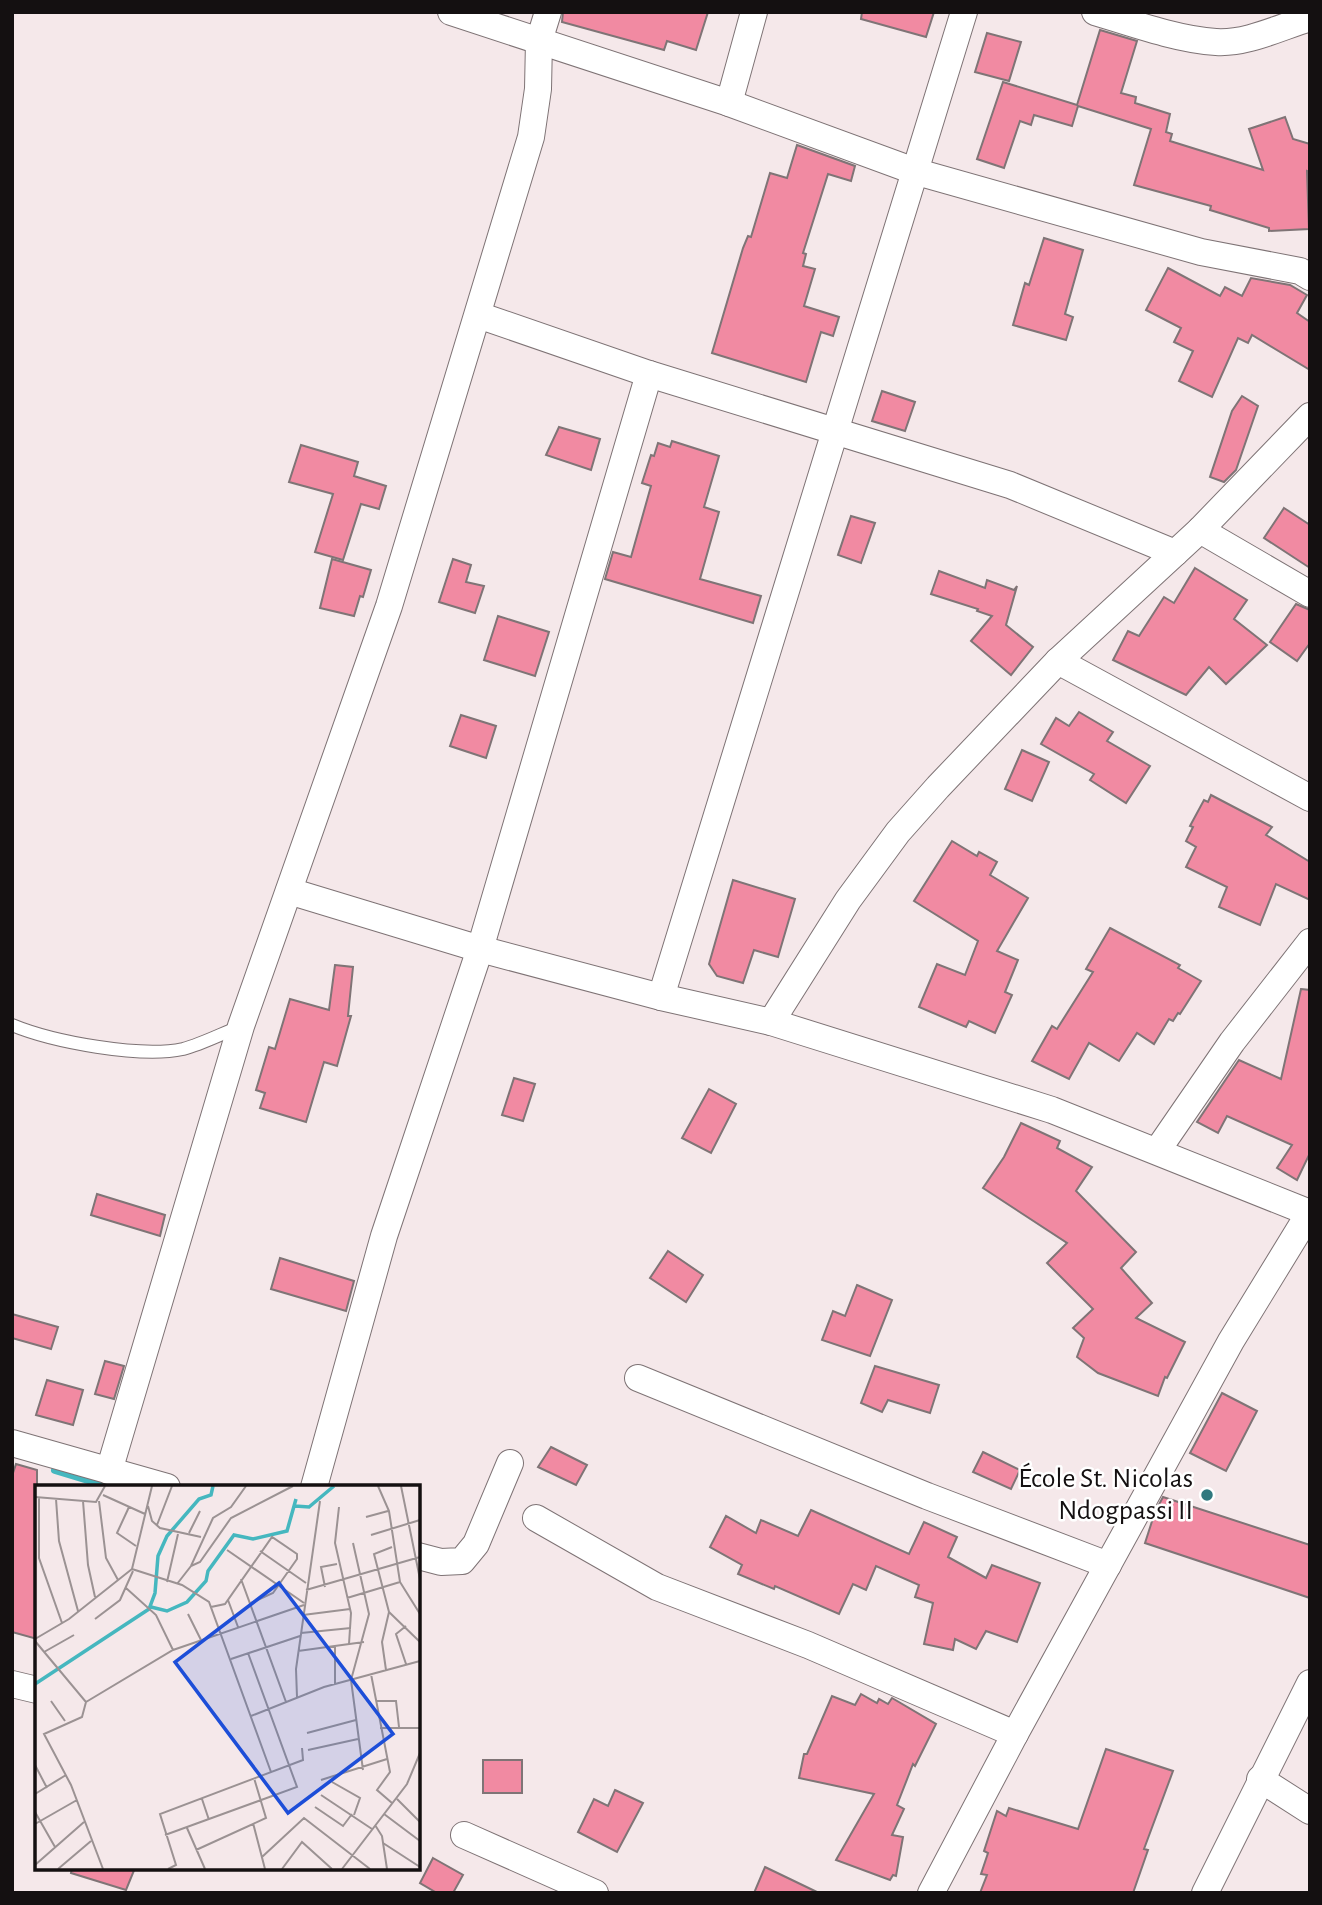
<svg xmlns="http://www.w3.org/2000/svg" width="1322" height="1905" font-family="'Alegreya Sans',sans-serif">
<rect width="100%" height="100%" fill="#f5e8ea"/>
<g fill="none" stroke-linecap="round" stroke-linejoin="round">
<polyline stroke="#45b7bf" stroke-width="8" points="55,1470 111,1487"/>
</g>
<g fill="#f18aa2" stroke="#7f7476" stroke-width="2">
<polygon points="563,12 708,12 696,50 667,41 664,50 562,22"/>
<polygon points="862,12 934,12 926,37 861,19"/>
<polygon points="1100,30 1137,41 1121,93 1136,97 1135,103 1170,114 1166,132 1172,134 1170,141 1263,170 1249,129 1285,117 1293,139 1310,144 1310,172 1307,171 1309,229 1269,231 1269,228 1210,210 1211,206 1134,185 1151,129 1078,106 1072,126 1034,115 1031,125 1020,121 1004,168 977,159 1003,82 1077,105"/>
<polygon points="987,33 1021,42 1009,81 975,72"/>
<polygon points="797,145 855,166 851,181 828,174 803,253 806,254 803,266 815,269 804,306 839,317 833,336 821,332 806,382 712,353 743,248 748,236 751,237 770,173 787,178"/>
<polygon points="1044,238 1083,250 1065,314 1073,317 1066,340 1013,325 1025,283 1029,285"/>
<polygon points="1168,268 1220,296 1225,287 1242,296 1251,278 1290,285 1307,295 1297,313 1310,322 1310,370 1252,335 1248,343 1238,338 1212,397 1179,381 1193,351 1174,342 1181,328 1146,310"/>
<polygon points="882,391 915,402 905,431 872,421"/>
<polygon points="1242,396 1258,406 1236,470 1224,482 1210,477 1232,411"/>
<polygon points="559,427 600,439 591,470 546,455"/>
<polygon points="672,441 719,456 704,507 719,512 700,579 761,596 753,623 605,579 613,552 631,557 651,486 642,483 651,455 654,456 658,443 670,447"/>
<polygon points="301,445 358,462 354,476 386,486 379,509 361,504 343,560 315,552 333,494 289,482"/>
<polygon points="1284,508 1310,525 1310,568 1264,538"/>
<polygon points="851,516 875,523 861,563 838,555"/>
<polygon points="332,559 371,570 363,597 360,596 354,616 320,608"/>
<polygon points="453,559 471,565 466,582 484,586 475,613 439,602"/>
<polygon points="1195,568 1247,600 1234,619 1267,645 1226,684 1209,667 1186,695 1113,660 1128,631 1139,636 1164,597 1174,603"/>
<polygon points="939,571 985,588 987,580 1014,590 1017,586 1006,625 1033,647 1011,675 971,641 992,616 977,611 978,609 931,594"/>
<polygon points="1296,604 1310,610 1310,643 1297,661 1270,642"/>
<polygon points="498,616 549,632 535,676 484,660"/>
<polygon points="1079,712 1113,732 1107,741 1150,766 1126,803 1090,780 1094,774 1041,744 1056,718 1069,726"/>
<polygon points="461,715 496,726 486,758 450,746"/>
<polygon points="1022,750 1049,762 1032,801 1005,789"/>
<polygon points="1211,795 1272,827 1266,835 1310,862 1310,900 1276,884 1260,925 1219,907 1227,887 1186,867 1196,847 1186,841 1193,827 1190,826 1204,800 1208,802"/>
<polygon points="952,841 977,856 979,852 997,862 990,875 1028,898 997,951 1018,960 1005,992 1012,995 995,1033 969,1021 966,1027 919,1007 937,964 965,975 978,941 914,901"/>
<polygon points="733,880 795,899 778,957 754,950 743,983 717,976 709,964"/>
<polygon points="1110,928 1180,965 1178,968 1201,981 1180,1014 1178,1013 1173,1021 1169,1019 1154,1044 1137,1033 1119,1061 1089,1043 1069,1079 1032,1061 1052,1026 1057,1029 1093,972 1086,969"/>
<polygon points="335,965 353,967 348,1016 351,1016 337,1066 324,1062 306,1122 260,1108 265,1093 256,1090 269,1047 275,1049 290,999 329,1010"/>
<polygon points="1301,989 1310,990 1310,1153 1297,1180 1277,1168 1292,1145 1227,1116 1218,1133 1197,1122 1239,1060 1281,1079"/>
<polygon points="514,1078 535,1084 523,1121 502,1115"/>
<polygon points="709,1089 736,1104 711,1153 682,1138"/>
<polygon points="1021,1123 1060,1141 1057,1148 1092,1167 1076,1191 1136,1252 1121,1268 1152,1303 1136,1318 1185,1342 1167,1378 1165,1377 1158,1396 1098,1373 1077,1357 1084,1338 1073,1328 1093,1309 1047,1263 1067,1243 983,1188 1004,1157"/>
<polygon points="97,1194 165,1215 160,1236 91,1215"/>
<polygon points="668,1251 703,1275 686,1302 650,1278"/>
<polygon points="280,1258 354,1281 346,1311 271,1289"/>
<polygon points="857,1285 892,1300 870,1356 822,1340 833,1311 845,1316"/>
<polygon points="12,1314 58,1327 51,1349 12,1338"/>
<polygon points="105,1361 124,1366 114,1399 95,1394"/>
<polygon points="875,1366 939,1385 930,1413 888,1400 882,1412 861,1403"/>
<polygon points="47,1380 83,1390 73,1425 36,1415"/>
<polygon points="1222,1393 1257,1411 1226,1471 1190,1453"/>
<polygon points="551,1447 587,1465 576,1485 538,1467"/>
<polygon points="983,1452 1020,1470 1011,1489 973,1472"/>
<polygon points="16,1464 37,1470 37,1639 12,1632 12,1476"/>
<polygon points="1163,1497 1310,1545 1310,1598 1145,1543 1155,1512"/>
<polygon points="811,1510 909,1554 924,1522 957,1537 948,1557 986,1578 992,1565 1040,1583 1017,1642 986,1631 976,1649 955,1639 953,1650 924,1644 933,1603 915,1597 919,1585 876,1566 866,1590 853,1584 839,1614 775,1586 774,1589 738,1574 742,1565 710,1547 726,1516 756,1533 761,1520 798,1536"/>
<polygon points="861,1694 877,1703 879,1699 888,1704 892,1698 936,1724 915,1766 913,1764 897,1805 904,1809 892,1835 903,1837 896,1876 893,1875 890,1880 836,1860 874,1794 799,1778 804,1754 807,1754 832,1696 855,1705"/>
<polygon points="1106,1749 1173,1771 1144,1849 1148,1850 1133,1893 980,1893 987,1875 981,1874 988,1853 984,1851 997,1811 1006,1816 1009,1808 1078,1829"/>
<rect x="483" y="1760" width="39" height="33"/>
<polygon points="615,1790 643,1803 617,1852 578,1832 594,1799 608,1806"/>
<polygon points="433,1858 463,1875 453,1893 437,1893 420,1883"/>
<polygon points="765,1867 819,1893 754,1893"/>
<polygon points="72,1868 135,1868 126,1890 71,1873"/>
</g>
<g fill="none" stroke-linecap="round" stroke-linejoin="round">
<defs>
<path id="lane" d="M 12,1025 C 53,1042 140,1058 183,1049 C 202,1044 221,1034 239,1027"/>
<g id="street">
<polyline points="451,12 729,103 917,172 1201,252 1300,271 1310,277"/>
<path d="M 1095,12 C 1131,23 1179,40 1216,42 C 1247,44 1280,27 1310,18"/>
<polyline points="729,103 754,12"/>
<polyline points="478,315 649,374 1010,485 1175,553"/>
<polyline points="1200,530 1310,594"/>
<polyline points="1058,661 1310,798"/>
<polyline points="289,891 480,949 661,997 771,1022 1052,1110 1310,1213"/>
<polyline points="661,997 964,12"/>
<polyline points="771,1022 848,900 898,832 938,787 1058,661 1200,530 1310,416"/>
<polyline points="1157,1151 1232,1042 1310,942"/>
<polyline points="638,1378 927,1496 1108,1565"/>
<polyline points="12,1443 167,1487"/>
<polyline points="109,1471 241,1026 389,606 531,137 538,89 539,41 548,12"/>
<polyline points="314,1487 384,1236 480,949 649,374"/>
<polyline points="536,1518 657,1587 808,1645 1015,1734"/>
<polyline points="418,1556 441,1562 462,1561 476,1544 510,1463"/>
<polyline points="12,1684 37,1690"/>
<polyline points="1260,1779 1310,1811"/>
<polyline points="464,1835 595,1893"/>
<polyline points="931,1893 1015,1734 1231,1341 1310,1212"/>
<polyline points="1205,1893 1310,1683"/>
</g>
</defs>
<use href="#lane" stroke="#7e7375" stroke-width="14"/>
<use href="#street" stroke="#7e7375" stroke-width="28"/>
<use href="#lane" stroke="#fff" stroke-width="12"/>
<use href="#street" stroke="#fff" stroke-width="26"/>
</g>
<circle fill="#30797f" stroke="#fff" stroke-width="2.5" cx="1207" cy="1495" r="7"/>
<g text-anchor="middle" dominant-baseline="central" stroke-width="5" stroke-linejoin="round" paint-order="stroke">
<g font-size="28" fill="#141011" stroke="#fff" text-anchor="end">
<text x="1193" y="1479">École St. Nicolas<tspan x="1193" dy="32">Ndogpassi II</tspan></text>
</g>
</g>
<g transform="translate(35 1485)">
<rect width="385" height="385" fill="#f5e8ea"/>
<path fill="none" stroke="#45b7bf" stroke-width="3.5" d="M 260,21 L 274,22 L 299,1M 116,122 L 132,126 L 152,117 L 171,96 L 173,86 L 199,50 L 218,54 L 252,46 L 261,14M 0,199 L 114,124 L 120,108 L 123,71 L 132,51 L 164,14 L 176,10 L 178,1"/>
<path fill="none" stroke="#9b9293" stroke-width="2" d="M 343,1 L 354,26 L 365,97 L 385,129M 366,1 L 385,94M 68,10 L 110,29M 0,12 L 61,17 L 70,1M 4,13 L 4,73 L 27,138M 21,14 L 24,56 L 43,126M 48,16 L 53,80 L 60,112M 64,16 L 71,73 L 83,95M 113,21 L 117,36 L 125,43 L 166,52M 94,22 L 82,48 L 101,61M 304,22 L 300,58 L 316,128 L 314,159M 331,32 L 353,26M 122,40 L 137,1M 154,48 L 165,26M 336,50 L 385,35M 318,58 L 334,129 L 316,195 L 328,285M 192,65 L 269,118M 225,66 L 271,98M 156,81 L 165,77 L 196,33 L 258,1M 97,84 L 147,100 L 174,117 L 236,287M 206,94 L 251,217M 132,97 L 143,49M 142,99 L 156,81 L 178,33 L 196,22 L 211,1M 290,102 L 286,82 L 302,79M 91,103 L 121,130 L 138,165M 271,105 L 385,72M 312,113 L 365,97M 193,115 L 203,142M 176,122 L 190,119 L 237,52 L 262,69 L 262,74 L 238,108 L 216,118M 354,127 L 385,157M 153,129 L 166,155M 268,130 L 315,124M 60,134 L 85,115 L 98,86M 266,148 L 316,143M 0,154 L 34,134 L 97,84 L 117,1M 0,156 L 51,217 L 47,232 L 9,249 L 36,300 L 68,384M 263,166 L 329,157M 9,167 L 39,150M 196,174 L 265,151M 371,179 L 361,149 L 371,141M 351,185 L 347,157 L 354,127 L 339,69 L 357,62M 336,189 L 355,287 L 342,305 L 357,318M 300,199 L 300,161M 262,212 L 261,184 L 285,16M 16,216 L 30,236M 341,216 L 361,216 L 364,242M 51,217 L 138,165 L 269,120M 216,231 L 289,202 L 385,176M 345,243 L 385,243M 272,248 L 321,235M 273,265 L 323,254M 0,280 L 12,303M 286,295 L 352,274M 297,297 L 325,313 L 319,330M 0,309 L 31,290M 286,310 L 337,344M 167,314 L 174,335M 362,314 L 385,337M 280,322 L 308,341 L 317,329M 0,327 L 20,362M 349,329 L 385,356M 218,338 L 230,384M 0,339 L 42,315M 340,340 L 347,351 L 352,384M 152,343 L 170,384M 130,350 L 262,302 L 213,168M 348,358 L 385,382M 161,365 L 231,333 L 219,293M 227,372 L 269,333 L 335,384M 0,380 L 49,337M 23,384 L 56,356M 133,384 L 141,380 L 125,329 L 268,275 L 267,263M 247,384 L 267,357 L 297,384M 307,384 L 372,299 L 385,268"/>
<path fill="#1d4ed8" fill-opacity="0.15" stroke="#1d4ed8" stroke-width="3.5" d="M 244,98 L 358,249 L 253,328 L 140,177 Z"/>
<rect width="385" height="385" fill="none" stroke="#141011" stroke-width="3.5"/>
</g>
<rect width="1322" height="1905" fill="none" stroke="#141011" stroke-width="28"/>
</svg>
